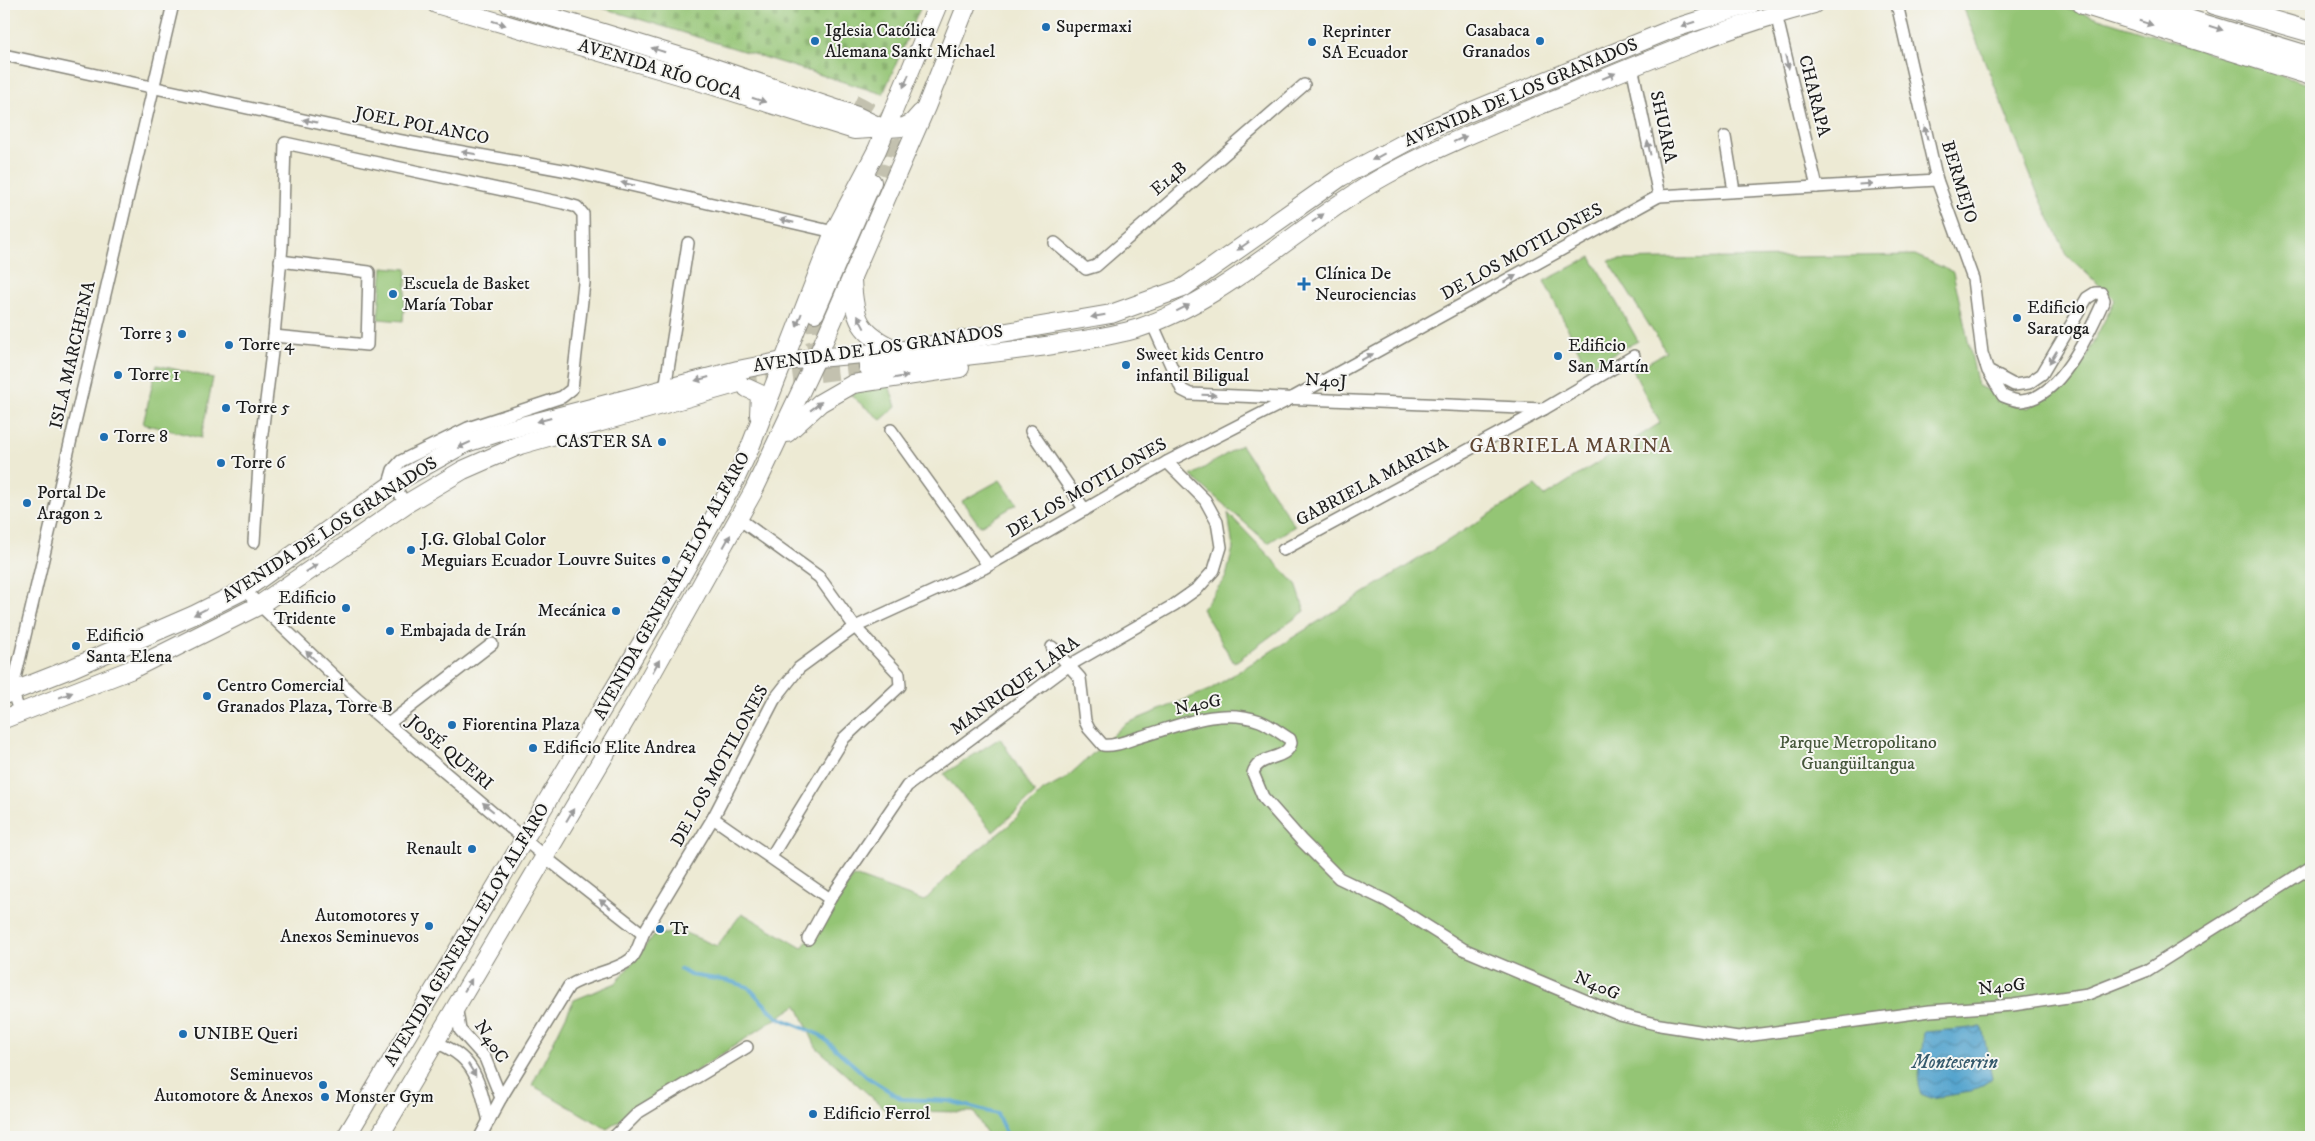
<svg xmlns="http://www.w3.org/2000/svg" width="2315" height="1141" font-family="'IM FELL DW Pica',serif">
<defs>
<pattern id="cemetery-stones" width="16" height="16" patternUnits="userSpaceOnUse" patternTransform="scale(1.25)"><rect width="16" height="16" fill="#94c574"/><path d="M2 7V4a2 2 0 0 1 4 0v3zM10 15v-3a2 2 0 0 1 4 0v3z" fill="#7fa964"/></pattern>
<pattern id="water-waves" width="16" height="10" patternUnits="userSpaceOnUse" patternTransform="scale(1.25)"><rect width="16" height="10" fill="#54a4ce"/><path d="M0 5q4-4 8 0t8 0" fill="none" stroke="#4585a6"/></pattern>
</defs>
<rect width="100%" height="100%" fill="#f6f6f2"/>
<filter id="ink" filterUnits="userSpaceOnUse"><feTurbulence type="fractalNoise" baseFrequency=".02" numOctaves="2"/><feDisplacementMap in="SourceGraphic" scale="10" xChannelSelector="R" yChannelSelector="G"/><feConvolveMatrix kernelMatrix="1 2 1 2 8 2 1 2 1" color-interpolation-filters="sRGB"/></filter>
<filter id="wash" filterUnits="userSpaceOnUse"><feTurbulence type="fractalNoise" baseFrequency=".0096" numOctaves="4" result="noise"/><feDisplacementMap in="SourceGraphic" scale="20" xChannelSelector="R" yChannelSelector="G"/><feGaussianBlur stdDeviation="1.12" result="paint"/><feColorMatrix in="noise" values="0 0 0 0 0 0 0 0 0 0 0 0 0 0 0 0 0 1.4 0 .05"/><feComposite in="paint" operator="in"/></filter>
<g filter="url(#wash)">
<rect width="100%" height="100%" fill="#edead4"/>
<g fill="#94c574" stroke="#587048">
<polygon points="1962,4 2054,4 2311,85 2311,1137 988,1137 974,1112 887,1111 816,1047 797,1005 607,1129 532,1085 574,1000 616,983 654,935 683,932 717,946 742,913 802,948 854,876 924,901 964,861 1008,826 1043,791 1065,779 1125,724 1209,690 1535,486 1545,496 1660,423 1633,371 1666,352 1608,260 1915,255 1953,272 1978,386 2028,408 2079,370 2115,300 2067,255 2037,192"/>
<polygon points="1591,257 1638,341 1587,367 1544,281"/>
<polygon points="383,267 407,269 403,321 378,319"/>
<polygon points="157,365 213,378 201,438 143,424"/>
<polygon points="889,385 896,407 881,420 850,395 863,389"/>
<polygon points="1241,445 1295,526 1268,543 1191,476"/>
<polygon points="1000,480 1017,504 980,526 962,501"/>
<polygon points="1228,513 1296,584 1305,611 1234,663 1202,609 1226,577 1233,548"/>
<polygon points="1000,738 1035,794 993,832 944,774"/>
</g>
<polygon fill="url(#cemetery-stones)" stroke="#587048" points="590,4 922,4 883,94"/>
<polygon fill="url(#water-waves)" stroke="#386075" points="1982,1027 1992,1079 1971,1092 1931,1098 1921,1094 1918,1085 1924,1032"/>
<g fill="none" stroke-linecap="round" stroke-linejoin="round">
<polyline stroke="#54a4ce" stroke-width="4" points="680,969 690,975 729,981 748,987 777,1017 820,1035 867,1077 902,1099 949,1101 997,1114 1008,1137"/>
</g>
</g>
<g filter="url(#ink)">
<g fill="none" stroke-linecap="round" stroke-linejoin="round">
<g stroke="#c3c1af" stroke-width="18" stroke-dasharray="18 9" stroke-linecap="butt">
<path d="M 854,103 C 892,121 900,136 885,176"/>
<path d="M 815,313 C 811,332 812,348 828,360"/>
<polyline points="739,383 868,367"/>
</g>
<defs>
<g id="street">
<path d="M 1897,4 L 1937,180 L 1973,279 L 1982,353 L 1988,371 L 2003,396 C 2008,398 2016,401 2021,401 C 2060,399 2090,331 2104,300 L 2101,293 L 2095,293 L 2087,298 L 2042,374 L 2029,383 L 2014,385 L 1988,371"/>
<polyline points="1776,14 1817,187"/>
<polyline points="4,55 391,139 574,172 834,232"/>
<polyline points="1632,66 1659,196"/>
<polyline points="1725,137 1734,191"/>
<polyline points="1055,243 1086,269 1096,266 1304,85"/>
<polyline points="1152,323 1182,390 1190,394 1544,409"/>
<polyline points="274,336 367,345 369,272 280,261"/>
<polyline points="665,389 688,243"/>
<polyline points="891,430 988,565"/>
<polyline points="1031,431 1085,510"/>
<polyline points="739,519 819,577 855,627 899,674 900,686 844,738 771,857"/>
<polyline points="254,542 260,450 274,336 282,246 285,143 563,203 577,207 583,214 584,283 572,389 562,397 468,428 401,461 393,470 390,480 406,504"/>
<polyline points="1283,550 1544,409 1634,356"/>
<polyline points="244,590 357,698 545,857 643,934"/>
<path d="M 1052,647 L 1080,678 L 1085,721 L 1089,729 L 1103,745 C 1115,747 1129,740 1140,737 C 1178,726 1220,706 1260,721 C 1270,725 1280,733 1290,739 L 1291,743 C 1287,761 1258,754 1253,773 L 1263,797 L 1301,840 L 1339,878 L 1387,901 L 1463,949 L 1620,1015 L 1660,1025 L 1738,1037 L 1930,1011 L 2013,1005 L 2088,994 L 2146,971 L 2311,867"/>
<polyline points="20,713 12,691 173,4"/>
<polyline points="388,724 492,644"/>
<polyline points="713,818 830,899"/>
<polyline points="808,939 830,899 907,786 1068,666 1174,605 1198,588 1214,570 1221,547 1217,522 1205,500 1167,462"/>
<polyline points="456,1005 460,1030 485,1058 501,1098"/>
<path d="M 434,1042 C 476,1056 479,1083 489,1121"/>
<path d="M 480,1137 L 501,1098 L 569,986 C 587,974 615,972 631,959 C 637,953 640,942 643,934 L 713,818 L 774,700 L 799,668 L 855,627 L 984,568 L 1167,462 L 1294,397 L 1659,196 L 1937,180"/>
<polyline points="614,1137 639,1112 747,1047"/>
</g>
<g id="primary">
<polyline points="436,4 679,75 854,130 904,127 912,123 921,113"/>
<polyline points="509,4 685,58 857,116 880,127"/>
<path d="M 852,280 C 854,319 859,334 897,350"/>
<polyline points="815,313 872,182"/>
<path d="M 868,367 C 930,360 991,354 1053,345 C 1081,340 1111,337 1139,328 C 1228,299 1305,219 1388,174 C 1445,143 1507,119 1567,94 C 1648,60 1729,26 1814,4"/>
<polyline points="747,388 760,394 759,415"/>
<polyline points="787,433 820,403 853,384 960,368"/>
<polyline points="4,695 70,669 194,615 244,590 391,485 466,443 510,429 738,370 783,361 897,351 1111,314 1183,288 1341,177 1436,126 1672,29 1751,4"/>
<polyline points="4,719 130,670 258,606 406,504 463,470 520,445 739,383"/>
<polyline points="346,1137 671,594 733,484 749,450 834,232 877,150 938,4"/>
<polyline points="379,1137 632,709 753,492 817,357 926,107 967,4"/>
</g>
<g id="highway">
<polyline points="2083,4 2311,75"/>
<polyline points="2136,4 2311,57"/>
<polyline points="2214,4 2311,32"/>
</g>
</defs>
<use href="#street" stroke="#848378" stroke-width="14"/>
<use href="#primary" stroke="#848378" stroke-width="20"/>
<use href="#highway" stroke="#848378" stroke-width="22"/>
<use href="#street" stroke="#fff" stroke-width="11"/>
<use href="#primary" stroke="#fff" stroke-width="18"/>
<use href="#highway" stroke="#fff" stroke-width="20"/>
</g>
<defs><path id="oneway-solid" d="M-6-.8H1V-3.2L6.5 0L1 3.2V.8H-6Z" transform="scale(1.25)"/></defs>
<g fill="#999">
<use href="#oneway-solid" transform="translate(499 23) rotate(17)"/>
<use href="#oneway-solid" transform="translate(2146 23) rotate(17)"/>
<use href="#oneway-solid" transform="translate(1688 24) rotate(162)"/>
<use href="#oneway-solid" transform="translate(2216 28) rotate(17)"/>
<use href="#oneway-solid" transform="translate(658 50) rotate(-163)"/>
<use href="#oneway-solid" transform="translate(1787 62) rotate(76)"/>
<use href="#oneway-solid" transform="translate(1609 76) rotate(-23)"/>
<use href="#oneway-solid" transform="translate(906 81) rotate(113)"/>
<use href="#oneway-solid" transform="translate(759 100) rotate(18)"/>
<use href="#oneway-solid" transform="translate(310 121) rotate(-168)"/>
<use href="#oneway-solid" transform="translate(1926 133) rotate(-103)"/>
<use href="#oneway-solid" transform="translate(1460 139) rotate(-24)"/>
<use href="#oneway-solid" transform="translate(1649 148) rotate(-102)"/>
<use href="#oneway-solid" transform="translate(469 153) rotate(-170)"/>
<use href="#oneway-solid" transform="translate(1378 157) rotate(152)"/>
<use href="#oneway-solid" transform="translate(628 184) rotate(-167)"/>
<use href="#oneway-solid" transform="translate(1866 184) rotate(-3)"/>
<use href="#oneway-solid" transform="translate(1318 218) rotate(-35)"/>
<use href="#oneway-solid" transform="translate(787 221) rotate(-167)"/>
<use href="#oneway-solid" transform="translate(1243 246) rotate(145)"/>
<use href="#oneway-solid" transform="translate(1510 279) rotate(-29)"/>
<use href="#oneway-solid" transform="translate(1183 308) rotate(-26)"/>
<use href="#oneway-solid" transform="translate(1098 316) rotate(170)"/>
<use href="#oneway-solid" transform="translate(799 320) rotate(111)"/>
<use href="#oneway-solid" transform="translate(861 322) rotate(-118)"/>
<use href="#oneway-solid" transform="translate(1367 357) rotate(-28)"/>
<use href="#oneway-solid" transform="translate(2053 357) rotate(122)"/>
<use href="#oneway-solid" transform="translate(901 377) rotate(-9)"/>
<use href="#oneway-solid" transform="translate(702 379) rotate(165)"/>
<use href="#oneway-solid" transform="translate(1209 395) rotate(2)"/>
<use href="#oneway-solid" transform="translate(816 406) rotate(-38)"/>
<use href="#oneway-solid" transform="translate(544 420) rotate(165)"/>
<use href="#oneway-solid" transform="translate(464 445) rotate(155)"/>
<use href="#oneway-solid" transform="translate(727 541) rotate(-61)"/>
<use href="#oneway-solid" transform="translate(312 568) rotate(-34)"/>
<use href="#oneway-solid" transform="translate(200 612) rotate(154)"/>
<use href="#oneway-solid" transform="translate(311 656) rotate(-137)"/>
<use href="#oneway-solid" transform="translate(656 666) rotate(-61)"/>
<use href="#oneway-solid" transform="translate(66 695) rotate(-21)"/>
<use href="#oneway-solid" transform="translate(488 807) rotate(-140)"/>
<use href="#oneway-solid" transform="translate(570 815) rotate(-59)"/>
<use href="#oneway-solid" transform="translate(605 904) rotate(-142)"/>
<use href="#oneway-solid" transform="translate(468 985) rotate(-59)"/>
<use href="#oneway-solid" transform="translate(472 1070) rotate(58)"/>
</g>
</g>
<g fill="#1f6fb2" stroke="#f6f6f2" stroke-width="2">
<circle cx="1046" cy="27" r="5"/>
<circle cx="815" cy="41" r="5"/>
<circle cx="1540" cy="41" r="5"/>
<circle cx="1312" cy="42" r="5"/>
<path d="M1301.5 276.5h5v5h5v5h-5v5h-5v-5h-5v-5h5z"/>
<circle cx="393" cy="294" r="5"/>
<circle cx="2017" cy="318" r="5"/>
<circle cx="182" cy="334" r="5"/>
<circle cx="229" cy="345" r="5"/>
<circle cx="1558" cy="356" r="5"/>
<circle cx="1126" cy="365" r="5"/>
<circle cx="118" cy="375" r="5"/>
<circle cx="226" cy="408" r="5"/>
<circle cx="104" cy="437" r="5"/>
<circle cx="662" cy="442" r="5"/>
<circle cx="221" cy="463" r="5"/>
<circle cx="27" cy="503" r="5"/>
<circle cx="411" cy="550" r="5"/>
<circle cx="666" cy="560" r="5"/>
<circle cx="346" cy="608" r="5"/>
<circle cx="616" cy="611" r="5"/>
<circle cx="390" cy="631" r="5"/>
<circle cx="76" cy="646" r="5"/>
<circle cx="207" cy="696" r="5"/>
<circle cx="452" cy="725" r="5"/>
<circle cx="533" cy="748" r="5"/>
<circle cx="472" cy="849" r="5"/>
<circle cx="429" cy="926" r="5"/>
<circle cx="660" cy="929" r="5"/>
<circle cx="183" cy="1034" r="5"/>
<circle cx="323" cy="1085" r="5"/>
<circle cx="325" cy="1097" r="5"/>
<circle cx="813" cy="1114" r="5"/>
</g>
<g text-anchor="middle" dominant-baseline="central" stroke-width="4" stroke-linejoin="round" paint-order="stroke">
<g font-size="18" fill="#1c1c1c" stroke="#f6f6f2" text-anchor="start">
<text x="1056" y="27">Supermaxi</text>
<text x="825" y="31">Iglesia Católica<tspan x="825" dy="21">Alemana Sankt Michael</tspan></text>
<text x="1530" y="31" text-anchor="end">Casabaca<tspan x="1530" dy="21">Granados</tspan></text>
<text x="1322" y="32">Reprinter<tspan x="1322" dy="21">SA Ecuador</tspan></text>
<text x="1315" y="274">Clínica De<tspan x="1315" dy="21">Neurociencias</tspan></text>
<text x="403" y="284">Escuela de Basket<tspan x="403" dy="21">María Tobar</tspan></text>
<text x="2027" y="308">Edificio<tspan x="2027" dy="21">Saratoga</tspan></text>
<text x="172" y="334" text-anchor="end">Torre 3</text>
<text x="239" y="345">Torre 4</text>
<text x="1568" y="346">Edificio<tspan x="1568" dy="21">San Martín</tspan></text>
<text x="1136" y="355">Sweet kids Centro<tspan x="1136" dy="21">infantil Biligual</tspan></text>
<text x="128" y="375">Torre 1</text>
<text x="236" y="408">Torre 5</text>
<text x="114" y="437">Torre 8</text>
<text x="652" y="442" text-anchor="end">CASTER SA</text>
<text x="231" y="463">Torre 6</text>
<text x="37" y="493">Portal De<tspan x="37" dy="21">Aragon 2</tspan></text>
<text x="421" y="540">J.G. Global Color<tspan x="421" dy="21">Meguiars Ecuador</tspan></text>
<text x="656" y="560" text-anchor="end">Louvre Suites</text>
<text x="336" y="598" text-anchor="end">Edificio<tspan x="336" dy="21">Tridente</tspan></text>
<text x="606" y="611" text-anchor="end">Mecánica</text>
<text x="400" y="631">Embajada de Irán</text>
<text x="86" y="636">Edificio<tspan x="86" dy="21">Santa Elena</tspan></text>
<text x="217" y="686">Centro Comercial<tspan x="217" dy="21">Granados Plaza, Torre B</tspan></text>
<text x="462" y="725">Fiorentina Plaza</text>
<text x="543" y="748">Edificio Elite Andrea</text>
<text x="462" y="849" text-anchor="end">Renault</text>
<text x="419" y="916" text-anchor="end">Automotores y<tspan x="419" dy="21">Anexos Seminuevos</tspan></text>
<text x="670" y="929">Tr</text>
<text x="193" y="1034">UNIBE Queri</text>
<text x="313" y="1075" text-anchor="end">Seminuevos<tspan x="313" dy="21">Automotore &amp; Anexos</tspan></text>
<text x="335" y="1097">Monster Gym</text>
<text x="823" y="1114">Edificio Ferrol</text>
</g>
<g font-size="18" fill="#1c1c1c" stroke="#f6f6f2">
<text transform="translate(660 70) rotate(17)">AVENIDA RÍO COCA</text>
<text transform="translate(1521 93) rotate(-23)">AVENIDA DE LOS GRANADOS</text>
<text transform="translate(1814 96) rotate(76)">CHARAPA</text>
<text transform="translate(422 126) rotate(11)">JOEL POLANCO</text>
<text transform="translate(1663 127) rotate(78)">SHUARA</text>
<text transform="translate(1169 179) rotate(-41)">E14B</text>
<text transform="translate(1959 182) rotate(73)">BERMEJO</text>
<text transform="translate(1522 252) rotate(-29)">DE LOS MOTILONES</text>
<text transform="translate(878 349) rotate(-8)">AVENIDA DE LOS GRANADOS</text>
<text transform="translate(73 355) rotate(-77)">ISLA MARCHENA</text>
<text transform="translate(1326 381) rotate(3)">N40J</text>
<text transform="translate(1372 482) rotate(-28)">GABRIELA MARINA</text>
<text transform="translate(1087 488) rotate(-30)">DE LOS MOTILONES</text>
<text transform="translate(330 530) rotate(-33)">AVENIDA DE LOS GRANADOS</text>
<text transform="translate(672 586) rotate(-61)">AVENIDA GENERAL ELOY ALFARO</text>
<text transform="translate(1015 686) rotate(-36)">MANRIQUE LARA</text>
<text transform="translate(1198 705) rotate(-11)">N40G</text>
<text transform="translate(450 753) rotate(40)">JOSÉ QUERI</text>
<text transform="translate(720 766) rotate(-61)">DE LOS MOTILONES</text>
<text transform="translate(467 935) rotate(-59)">AVENIDA GENERAL ELOY ALFARO</text>
<text transform="translate(1597 986) rotate(23)">N40G</text>
<text transform="translate(2002 987) rotate(-6)">N40G</text>
<text transform="translate(491 1042) rotate(57)">N40C</text>
</g>
<g font-size="18" fill="#46573b" stroke="#f6f6f2">
<text x="1858" y="743">Parque Metropolitano<tspan x="1858" dy="21">Guangüiltangua</tspan></text>
</g>
<g font-size="19" font-style="italic" fill="#35596c" stroke="#f6f6f2">
<text x="1955" y="1062">Monteserrin</text>
</g>
<g font-size="20" letter-spacing="1" fill="#5f4734" stroke="#f6f6f2">
<text x="1571" y="446">GABRIELA MARINA</text>
</g>
</g>
<rect width="2315" height="1141" fill="none" stroke="#f6f6f2" stroke-width="20"/>
</svg>
